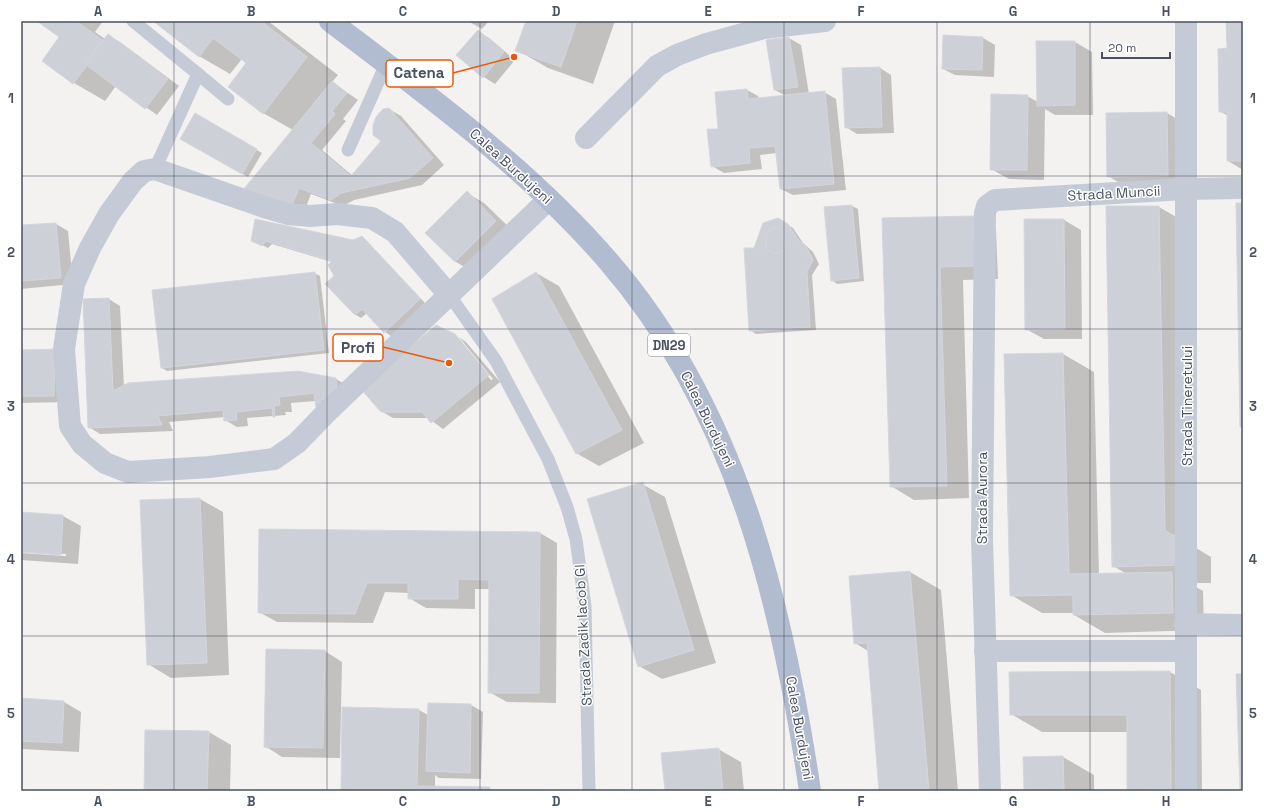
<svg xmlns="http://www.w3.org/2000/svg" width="1264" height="812" font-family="'Space Grotesk',sans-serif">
<rect width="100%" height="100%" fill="#f4f2f1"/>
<g fill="#0003">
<polygon points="39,21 103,21 95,32 105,39 108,35 120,42 179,86 157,115 116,86 105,101 74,83 43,61 61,37"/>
<polygon points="155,21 268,21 338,75 332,82 358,100 343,119 346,121 322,150 353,176 382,141 389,109 401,116 444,165 422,185 354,200 343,206 311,194 303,214 256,196 293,130 263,113 247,63 242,59 230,74 199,56"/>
<polygon points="468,21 489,21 482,29"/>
<polygon points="527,21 615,21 593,84 548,68 517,50"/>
<polygon points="1227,21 1243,21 1243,170 1228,161 1228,116 1220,111 1228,49"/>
<polygon points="478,31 489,38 515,60 495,84 484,77"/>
<polygon points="944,36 983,38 995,45 994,77 955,75 943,69"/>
<polygon points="789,38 801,45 809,94 824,92 836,99 846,190 793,195 781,189 777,153 760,155 762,169 724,173 712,166 719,130 747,90 758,96 759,99 786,96 775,90 767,41"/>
<polygon points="1075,42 1092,52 1093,115 1055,115 1045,109 1044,180 1009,179 991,169 1027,96 1038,102"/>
<polygon points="880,68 891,75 894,133 857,134 846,127"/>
<polygon points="1167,113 1184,123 1186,186 1126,187 1108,176"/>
<polygon points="195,115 262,153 248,177 182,139"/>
<polygon points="467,193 484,203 513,231 473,272 456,262 427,233"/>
<polygon points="852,206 858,209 864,281 837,284 832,280"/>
<polygon points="1108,207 1159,207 1190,225 1196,548 1211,557 1211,583 1189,583 1203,591 1204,630 1105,633 1074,615 1074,613 1042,613 1011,595 1005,355 1063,354 1094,372 1099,575 1127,574 1113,566"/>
<polygon points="974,217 996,230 998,279 963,280 969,498 914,500 891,486 883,219"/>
<polygon points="778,219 793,228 803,243 813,252 819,264 812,275 816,330 756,334 750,330 755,249"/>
<polygon points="1064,220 1081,230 1082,339 1044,339 1026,329"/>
<polygon points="56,224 68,231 73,284 21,289 21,226"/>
<polygon points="361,237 367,241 425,303 391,336 385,332 367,313 361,318 356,315 327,284 335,276 332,262 272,244 268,248 252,240 353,241"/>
<polygon points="314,273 320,276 329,353 167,371 162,368"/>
<polygon points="536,273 559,286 644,443 599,466 576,453"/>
<polygon points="109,299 120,306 124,387 336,379 348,386 332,414 316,401 291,403 292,412 285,412 286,415 247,418 248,426 237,427 225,420 225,417 169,422 173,431 100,434 89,427"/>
<polygon points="454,335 491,380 493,379 459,337 466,342 500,382 443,429 428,418 393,418 381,411"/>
<polygon points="55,350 66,402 21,403 21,351"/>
<polygon points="642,484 665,497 716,663 662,679 639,666"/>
<polygon points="200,499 223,512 229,675 171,678 148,664"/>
<polygon points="21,513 63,516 81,526 78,564 21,560 21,553 66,556 66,554 21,551"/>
<polygon points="540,533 557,543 556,703 507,702 489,692 490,589 475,589 475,609 426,608 409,598 409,593 385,592 373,623 277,622 259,612"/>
<polygon points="910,572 941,590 958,791 880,791 868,651 855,643"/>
<polygon points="325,651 342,662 340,758 282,757 265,746"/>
<polygon points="1170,672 1201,690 1202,791 1128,791 1128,732 1042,732 1011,714 1010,673"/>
<polygon points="21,699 64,702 81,712 79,752 21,749"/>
<polygon points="429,704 471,705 483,712 481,779 439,778 435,775 435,787 489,788 494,791 342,791 419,710 428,715"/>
<polygon points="209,732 231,745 230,791 145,791"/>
<polygon points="718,749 741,762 744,791 666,791"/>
<polygon points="1063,757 1094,775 1094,791 1025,791"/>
</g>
<g fill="#cdd0d7" stroke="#d5d6dd">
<polygon points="37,21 76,21 105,42 73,84 42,61 59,37"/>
<polygon points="153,21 261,21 307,57 263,114 228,87 246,63 213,38 199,57"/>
<polygon points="526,21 577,21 561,67 515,51"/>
<polygon points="1226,21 1243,21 1243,161 1227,161 1227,112 1219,112 1218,49 1227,48"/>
<polygon points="478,30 504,52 483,78 456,55"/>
<polygon points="108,34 168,79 145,109 85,64"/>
<polygon points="943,35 983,37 982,70 942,69"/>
<polygon points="789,37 798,87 774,90 766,40"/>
<polygon points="1036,41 1075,41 1075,105 1037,106"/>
<polygon points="880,67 882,127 845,128 842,68"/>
<polygon points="332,81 347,93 332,111 335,114 311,143 351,176 381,141 373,135 373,125 376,117 383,109 389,108 433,158 410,178 341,193 331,200 299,188 291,208 243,190"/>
<polygon points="747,89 748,99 825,91 834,184 780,189 775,146 749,148 750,163 711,167 707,129 718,129 715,92"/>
<polygon points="991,94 1028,95 1027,170 990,170"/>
<polygon points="1167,112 1168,176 1107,177 1106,113"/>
<polygon points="195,113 257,149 242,174 180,139"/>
<polygon points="467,191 496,221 455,262 425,233"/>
<polygon points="1236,203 1243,203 1243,427 1240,427"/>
<polygon points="852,205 859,278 831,281 824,207"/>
<polygon points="1106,206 1159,206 1165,531 1180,538 1180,565 1112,567"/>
<polygon points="974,216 975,266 940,267 947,486 890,487 882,218"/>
<polygon points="778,218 788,224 797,238 807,248 813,260 807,272 810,327 749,331 744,248 754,248 763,223"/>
<polygon points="255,219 353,240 362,236 420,299 384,333 362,309 355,315 325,284 334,276 328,265 332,261 266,241 262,246 251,241"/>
<polygon points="1024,219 1064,219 1065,329 1025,330"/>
<polygon points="56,223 61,278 21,281 21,225"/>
<polygon points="777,227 783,234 785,248 782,252 774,254 766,248 766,235 769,230"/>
<polygon points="315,272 324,350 161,368 152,290"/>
<polygon points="536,272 622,430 576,454 492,299"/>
<polygon points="109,298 113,391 128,383 298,371 336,378 338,399 320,400 321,407 316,408 314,393 279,397 280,405 274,406 275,417 273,417 272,408 236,412 237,420 224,421 223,410 158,416 162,425 88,428 83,299"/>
<polygon points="436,325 455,334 489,375 431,423 422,412 381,412 361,389"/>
<polygon points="55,349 54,396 21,396 21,350"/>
<polygon points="1063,353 1069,574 1172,572 1173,613 1073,615 1073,595 1010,596 1004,354"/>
<polygon points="1242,467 1243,467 1243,589"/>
<polygon points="643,482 694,650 638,667 587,499"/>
<polygon points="200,498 207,663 147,665 140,500"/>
<polygon points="21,512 63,515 61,555 21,552"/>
<polygon points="259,529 540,532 539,693 488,693 489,580 458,579 458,599 408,599 408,583 367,583 355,614 258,613"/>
<polygon points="910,571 929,791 879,791 867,643 854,644 849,576"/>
<polygon points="266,649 325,650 323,748 264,747"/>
<polygon points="1170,671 1171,791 1127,791 1127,715 1010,715 1009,672"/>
<polygon points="1236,674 1243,674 1243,790 1240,790"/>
<polygon points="21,698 64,701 62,743 21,741"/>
<polygon points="428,703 471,704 470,773 426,771"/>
<polygon points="342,707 419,709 417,786 490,787 489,791 341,791"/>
<polygon points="145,730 209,731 207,791 144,791"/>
<polygon points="719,748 723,791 665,791 661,753"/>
<polygon points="1063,756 1064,791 1024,791 1023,757"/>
</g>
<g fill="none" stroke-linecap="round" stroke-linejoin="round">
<g stroke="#c5cbd6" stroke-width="13">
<polyline points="133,21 198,74 155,169"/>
<polyline points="198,74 228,99"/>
<polyline points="348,150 386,64"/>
<polyline points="450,296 496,361 548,459 567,507 576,539 585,606 589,791"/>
</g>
<g stroke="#c5cbd6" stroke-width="22">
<polyline points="1186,21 1186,791"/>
<polyline points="586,138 657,66 677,55 706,44 764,28 825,21"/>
<polyline points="450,296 395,232 372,218 337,214 310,216 288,214 267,208 155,169 144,171 133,181 109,214 90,248 74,284 64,349 70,426 82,444 105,463 128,472 210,467 274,459 297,443 325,414 549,199"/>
<polyline points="1185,624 1243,625"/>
<polyline points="985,651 1185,651"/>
<polyline points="990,791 982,539 985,213 987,206 995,200 1186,189 1243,188"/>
</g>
<path stroke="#b1bcd0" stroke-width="22" d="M 330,21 C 427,95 529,169 609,262 C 737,410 782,603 810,791"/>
</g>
<path fill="none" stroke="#49515f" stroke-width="1" stroke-opacity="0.55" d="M 174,21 L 174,791M 327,21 L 327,791M 480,21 L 480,791M 632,21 L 632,791M 784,21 L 784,791M 937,21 L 937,791M 1090,21 L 1090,791M 21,176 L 1243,176M 21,329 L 1243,329M 21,483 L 1243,483M 21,636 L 1243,636"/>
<g text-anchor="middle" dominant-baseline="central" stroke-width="3" stroke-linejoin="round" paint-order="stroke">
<rect fill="#fff" stroke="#80858f" stroke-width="1" x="648" y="334" width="42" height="22" rx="3"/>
<g font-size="13" font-weight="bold" fill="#49515f">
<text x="669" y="345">DN29</text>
</g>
<g font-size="14" fill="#49515f" stroke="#fff">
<text transform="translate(511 166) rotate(42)">Calea Burdujeni</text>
<text transform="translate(1114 193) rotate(-3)">Strada Muncii</text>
<text transform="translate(1187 406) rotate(-90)">Strada Tineretului</text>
<text transform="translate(708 419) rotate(64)">Calea Burdujeni</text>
<text transform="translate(982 498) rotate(-90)">Strada Aurora</text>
<text transform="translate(583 635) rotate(-93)">Strada Zadik Iacob Gl</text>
<text transform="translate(800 728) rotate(80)">Calea Burdujeni</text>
</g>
</g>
<path fill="none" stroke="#e8590c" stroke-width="1.5" d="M514 57L453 73M449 363L383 347"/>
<g fill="#e8590c" stroke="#fff" stroke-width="1.5">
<circle cx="514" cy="57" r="4"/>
<circle cx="449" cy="363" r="4"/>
</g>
<g fill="#fff" stroke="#e8590c" stroke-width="1.5">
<rect x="386" y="60" width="67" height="27" rx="4"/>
<rect x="333" y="334" width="50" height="27" rx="4"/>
</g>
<g font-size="15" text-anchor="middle" font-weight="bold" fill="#49515f">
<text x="419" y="78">Catena</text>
<text x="358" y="353">Profi</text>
</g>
<rect width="1264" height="812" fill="none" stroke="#ffffff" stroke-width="44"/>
<path d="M1102 52v6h68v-6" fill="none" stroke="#49515f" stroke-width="2"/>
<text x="1108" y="52" font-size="12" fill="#49515f" stroke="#ffffff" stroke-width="3" paint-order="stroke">20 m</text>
<rect x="22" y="22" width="1220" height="768" fill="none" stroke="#49515f" stroke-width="1.5"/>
<g font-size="13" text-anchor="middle" font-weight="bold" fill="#49515f">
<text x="98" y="16">A</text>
<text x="251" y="16">B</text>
<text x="403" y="16">C</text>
<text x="556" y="16">D</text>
<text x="708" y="16">E</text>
<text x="861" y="16">F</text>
<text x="1013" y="16">G</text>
<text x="1166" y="16">H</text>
<text x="11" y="103">1</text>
<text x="1253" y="103">1</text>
<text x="11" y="257">2</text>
<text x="1253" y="257">2</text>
<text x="11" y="411">3</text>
<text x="1253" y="411">3</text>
<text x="11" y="564">4</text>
<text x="1253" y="564">4</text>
<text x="11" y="718">5</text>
<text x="1253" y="718">5</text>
<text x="98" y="806">A</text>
<text x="251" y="806">B</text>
<text x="403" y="806">C</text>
<text x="556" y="806">D</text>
<text x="708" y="806">E</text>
<text x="861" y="806">F</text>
<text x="1013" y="806">G</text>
<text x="1166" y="806">H</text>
</g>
</svg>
